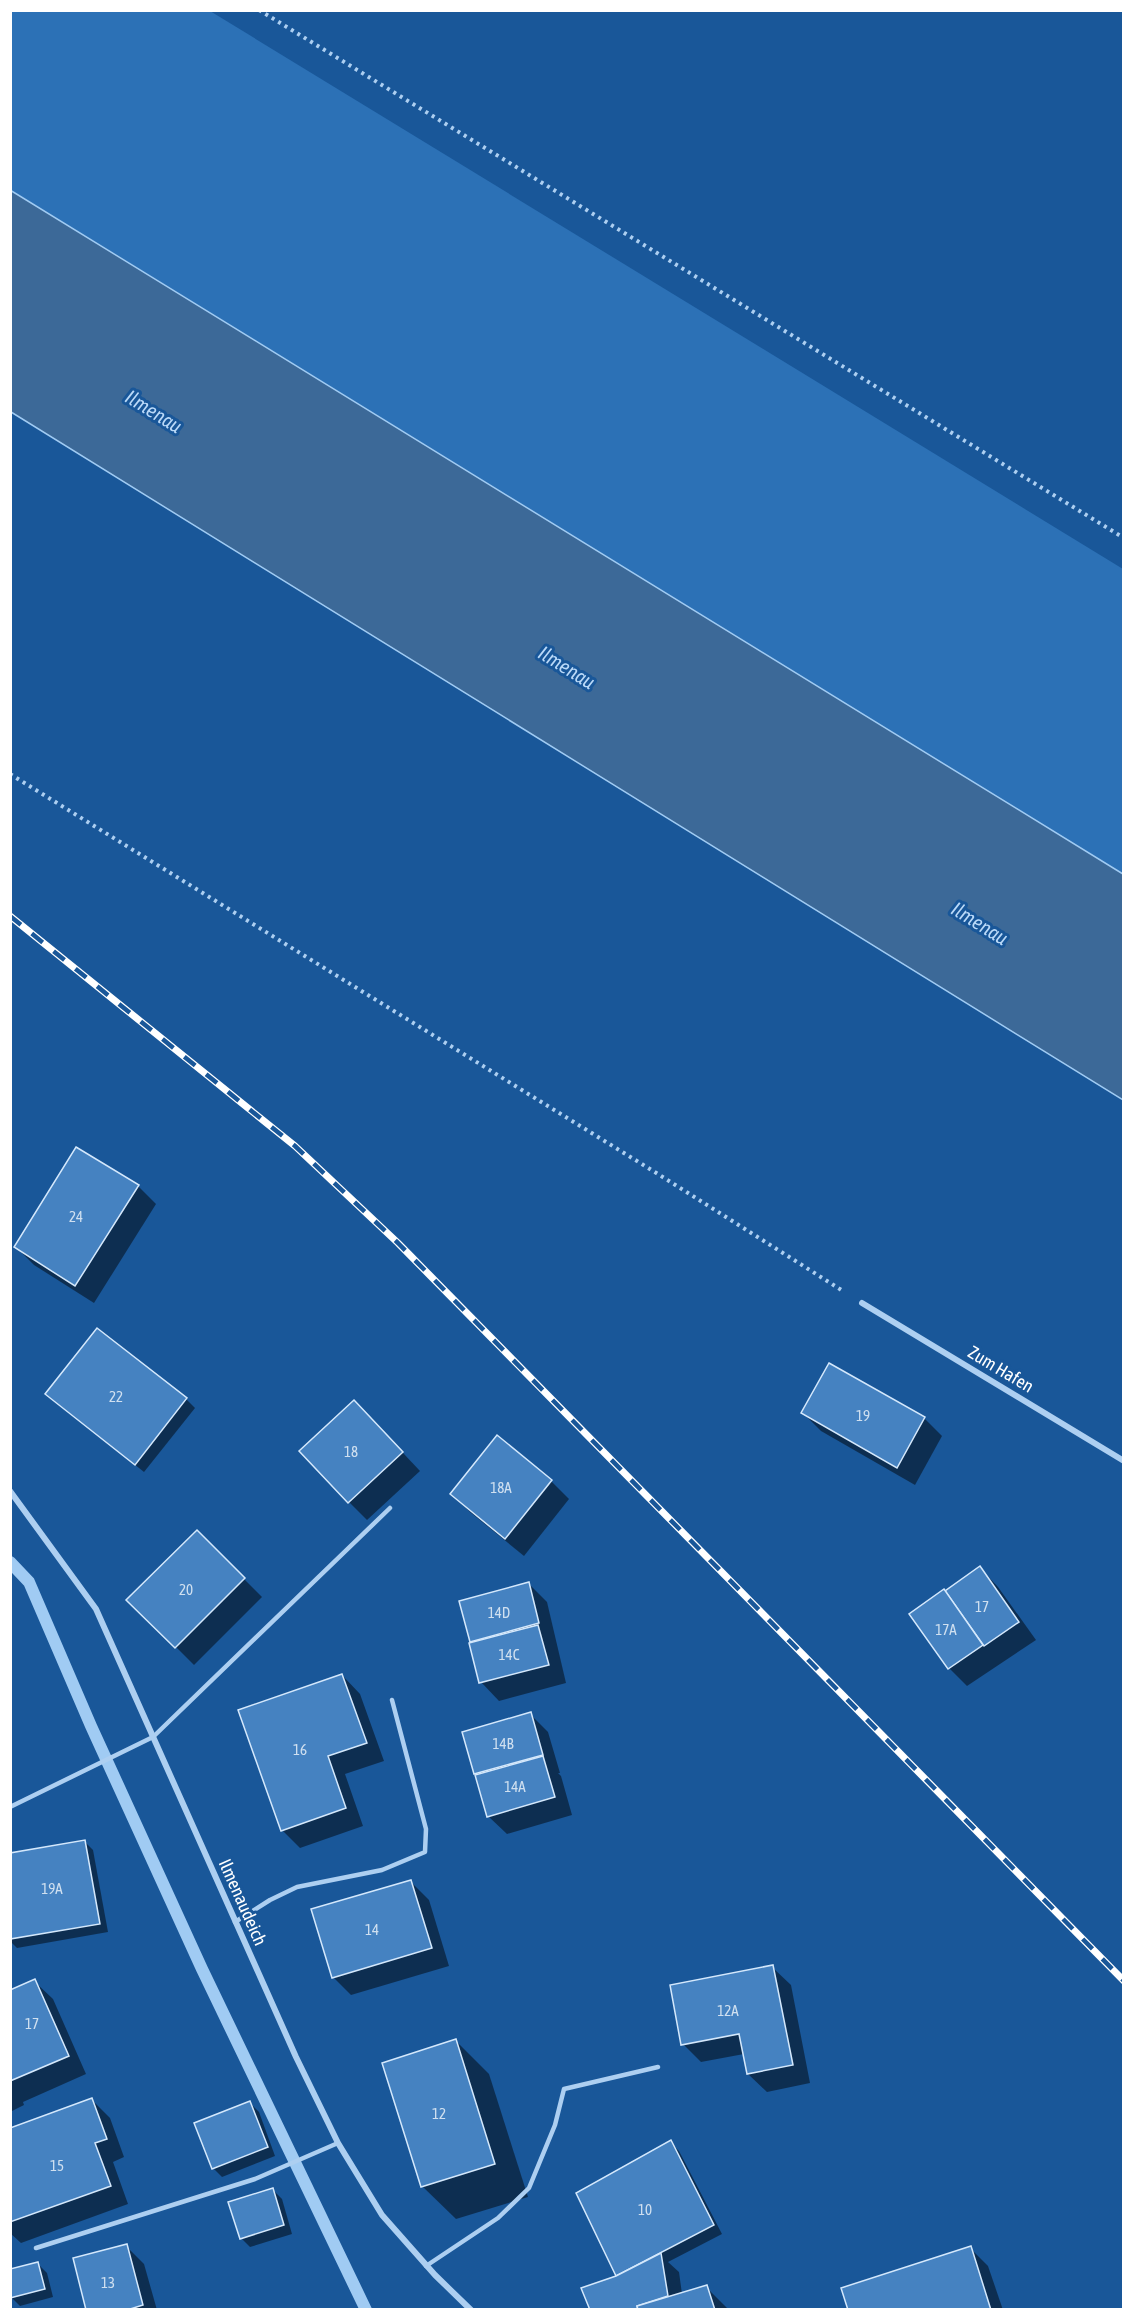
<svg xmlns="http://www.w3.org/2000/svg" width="1134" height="2320" font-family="'Asap Condensed',sans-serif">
<rect width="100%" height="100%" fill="#195799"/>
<polygon fill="#2c71b6" points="10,11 210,11 1123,569 1123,874 11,190"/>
<polygon fill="#3c6998" stroke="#a0cbf3" stroke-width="1.5" points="10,190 1123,874 1123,1100 11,412"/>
<g fill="#0007">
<polygon points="138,1186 156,1204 94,1303 34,1265 16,1247"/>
<polygon points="47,1394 186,1399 195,1408 144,1472"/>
<polygon points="803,1413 924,1418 942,1436 915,1485 821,1431"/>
<polygon points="372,1420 420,1471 367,1520 349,1502"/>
<polygon points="497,1438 551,1481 569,1499 524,1556 470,1512 452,1494"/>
<polygon points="197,1532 262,1597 194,1665 129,1600"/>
<polygon points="980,1568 998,1587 1036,1640 967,1686 949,1668 945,1593"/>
<polygon points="529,1584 547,1602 566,1683 499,1701 481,1682 461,1602"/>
<polygon points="342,1675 360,1694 384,1761 345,1774 363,1826 300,1848 282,1830"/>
<polygon points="530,1714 548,1732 560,1773 558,1773 561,1776 572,1815 507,1834 488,1816 478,1776 476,1773"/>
<polygon points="84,1841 93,1850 108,1932 17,1948 10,1941 10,1854"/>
<polygon points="411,1882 429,1900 449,1966 351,1995 333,1977"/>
<polygon points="772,1967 791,1985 810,2083 767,2092 748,2074 744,2054 701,2062 683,2044"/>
<polygon points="34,1981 53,1999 86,2074 23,2102 24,2105 10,2112 10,1991"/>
<polygon points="456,2041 489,2074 528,2197 456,2219 422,2186"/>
<polygon points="92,2100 110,2118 124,2157 113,2162 128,2204 21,2243 10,2233 10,2130"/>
<polygon points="250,2103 259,2112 275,2156 222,2177 213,2168"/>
<polygon points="670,2142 679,2151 722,2234 668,2262 679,2272 682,2294 706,2287 729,2310 591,2310 618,2276 578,2194"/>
<polygon points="273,2190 282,2199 292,2234 250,2247 241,2238"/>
<polygon points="126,2246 144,2264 157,2310 88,2310"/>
<polygon points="970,2248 988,2266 1003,2310 850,2310"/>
<polygon points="38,2264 47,2273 53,2297 20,2306 11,2297"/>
</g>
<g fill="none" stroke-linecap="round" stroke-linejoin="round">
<polyline stroke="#a0cbf3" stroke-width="12" points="10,1562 29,1582 91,1726 202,1969 366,2310"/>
</g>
<g fill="#4582c1" stroke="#d4e8fc" stroke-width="1.5">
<polygon points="76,1147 139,1185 75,1286 14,1247"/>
<polygon points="97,1328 187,1398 135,1465 45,1394"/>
<polygon points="829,1363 925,1417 897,1468 801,1413"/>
<polygon points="354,1400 403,1452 348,1503 299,1451"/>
<polygon points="497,1435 552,1480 505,1539 450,1494"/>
<polygon points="197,1530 245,1578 175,1648 126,1600"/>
<polygon points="980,1566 1019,1622 984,1646 945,1591"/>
<polygon points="529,1582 539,1623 470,1642 459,1601"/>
<polygon points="944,1589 983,1645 948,1669 909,1614"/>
<polygon points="538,1625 549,1665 479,1683 469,1643"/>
<polygon points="342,1674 367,1743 328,1756 346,1808 281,1831 238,1710"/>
<polygon points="531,1712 543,1755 474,1774 462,1732"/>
<polygon points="543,1756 555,1797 487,1817 475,1775"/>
<polygon points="85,1840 100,1924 10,1939 10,1853"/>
<polygon points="411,1880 432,1948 332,1978 311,1909"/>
<polygon points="773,1965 793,2065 747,2074 739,2034 681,2045 670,1985"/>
<polygon points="35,1979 69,2056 10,2081 10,1990"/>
<polygon points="456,2039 495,2164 421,2187 382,2063"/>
<polygon points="92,2098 107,2139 95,2143 111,2186 10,2222 10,2128"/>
<polygon points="250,2101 268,2147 212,2169 194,2123"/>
<polygon points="671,2140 714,2225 616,2276 576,2193"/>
<polygon points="273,2188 284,2225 240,2239 228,2202"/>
<polygon points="127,2244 143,2305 127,2310 86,2310 73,2258"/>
<polygon points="971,2246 991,2310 848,2310 841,2288"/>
<polygon points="661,2253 668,2296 637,2306 638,2310 590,2310 581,2288 616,2276"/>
<polygon points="38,2262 45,2289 10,2298 10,2269"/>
<polygon points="707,2285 715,2310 638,2310 637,2306"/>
</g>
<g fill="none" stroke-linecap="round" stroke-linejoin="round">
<g stroke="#adcff1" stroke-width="4" stroke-dasharray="3 4.5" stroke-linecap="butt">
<polyline points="259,10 1124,538"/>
<polyline points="10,774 658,1174 843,1291"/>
</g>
<g stroke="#adcff1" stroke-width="4.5">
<polyline points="10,1807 153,1737 390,1508"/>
<polyline points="235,1922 270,1900 297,1887 382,1870 425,1852 426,1829 392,1700"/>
<polyline points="36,2248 255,2179 338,2143"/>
<polyline points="426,2266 498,2218 529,2188 555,2125 564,2089 658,2067"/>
</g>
<g stroke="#adcff1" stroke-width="6">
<polyline points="862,1303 1124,1461"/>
<polyline points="10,1491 96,1609 296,2057 338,2143 382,2215 435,2275 471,2310"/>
</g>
<defs>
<polyline id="rail" points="10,916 295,1146 398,1243 1124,1981"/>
</defs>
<use href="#rail" stroke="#fff" stroke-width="7"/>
<use href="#rail" stroke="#195799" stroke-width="4.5" stroke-dasharray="14" stroke-linecap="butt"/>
</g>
<g text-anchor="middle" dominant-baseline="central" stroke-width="6" stroke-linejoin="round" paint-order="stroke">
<g font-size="15" fill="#d0e0f0">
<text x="76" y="1216">24</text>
<text x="116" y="1396">22</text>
<text x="863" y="1415">19</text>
<text x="351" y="1451">18</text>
<text x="501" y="1487">18A</text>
<text x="186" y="1589">20</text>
<text x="982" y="1606">17</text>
<text x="499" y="1612">14D</text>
<text x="946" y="1629">17A</text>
<text x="509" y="1654">14C</text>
<text x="503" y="1743">14B</text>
<text x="300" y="1749">16</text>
<text x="515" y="1786">14A</text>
<text x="52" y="1888">19A</text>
<text x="372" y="1929">14</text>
<text x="728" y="2010">12A</text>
<text x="32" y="2023">17</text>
<text x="439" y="2113">12</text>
<text x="57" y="2165">15</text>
<text x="645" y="2209">10</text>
<text x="108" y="2282">13</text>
</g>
<g font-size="18" fill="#fff" stroke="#195799">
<text transform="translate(1001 1369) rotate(31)">Zum Hafen</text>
<text transform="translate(243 1902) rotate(66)">Ilmenaudeich</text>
</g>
<g font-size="20" font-style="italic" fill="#bad9f8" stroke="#195799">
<text transform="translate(154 411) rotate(32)">Ilmenau</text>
<text transform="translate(567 667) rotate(32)">Ilmenau</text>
<text transform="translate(980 923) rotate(32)">Ilmenau</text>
</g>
</g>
<rect width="1134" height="2320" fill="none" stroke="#ffffff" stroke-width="24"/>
</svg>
